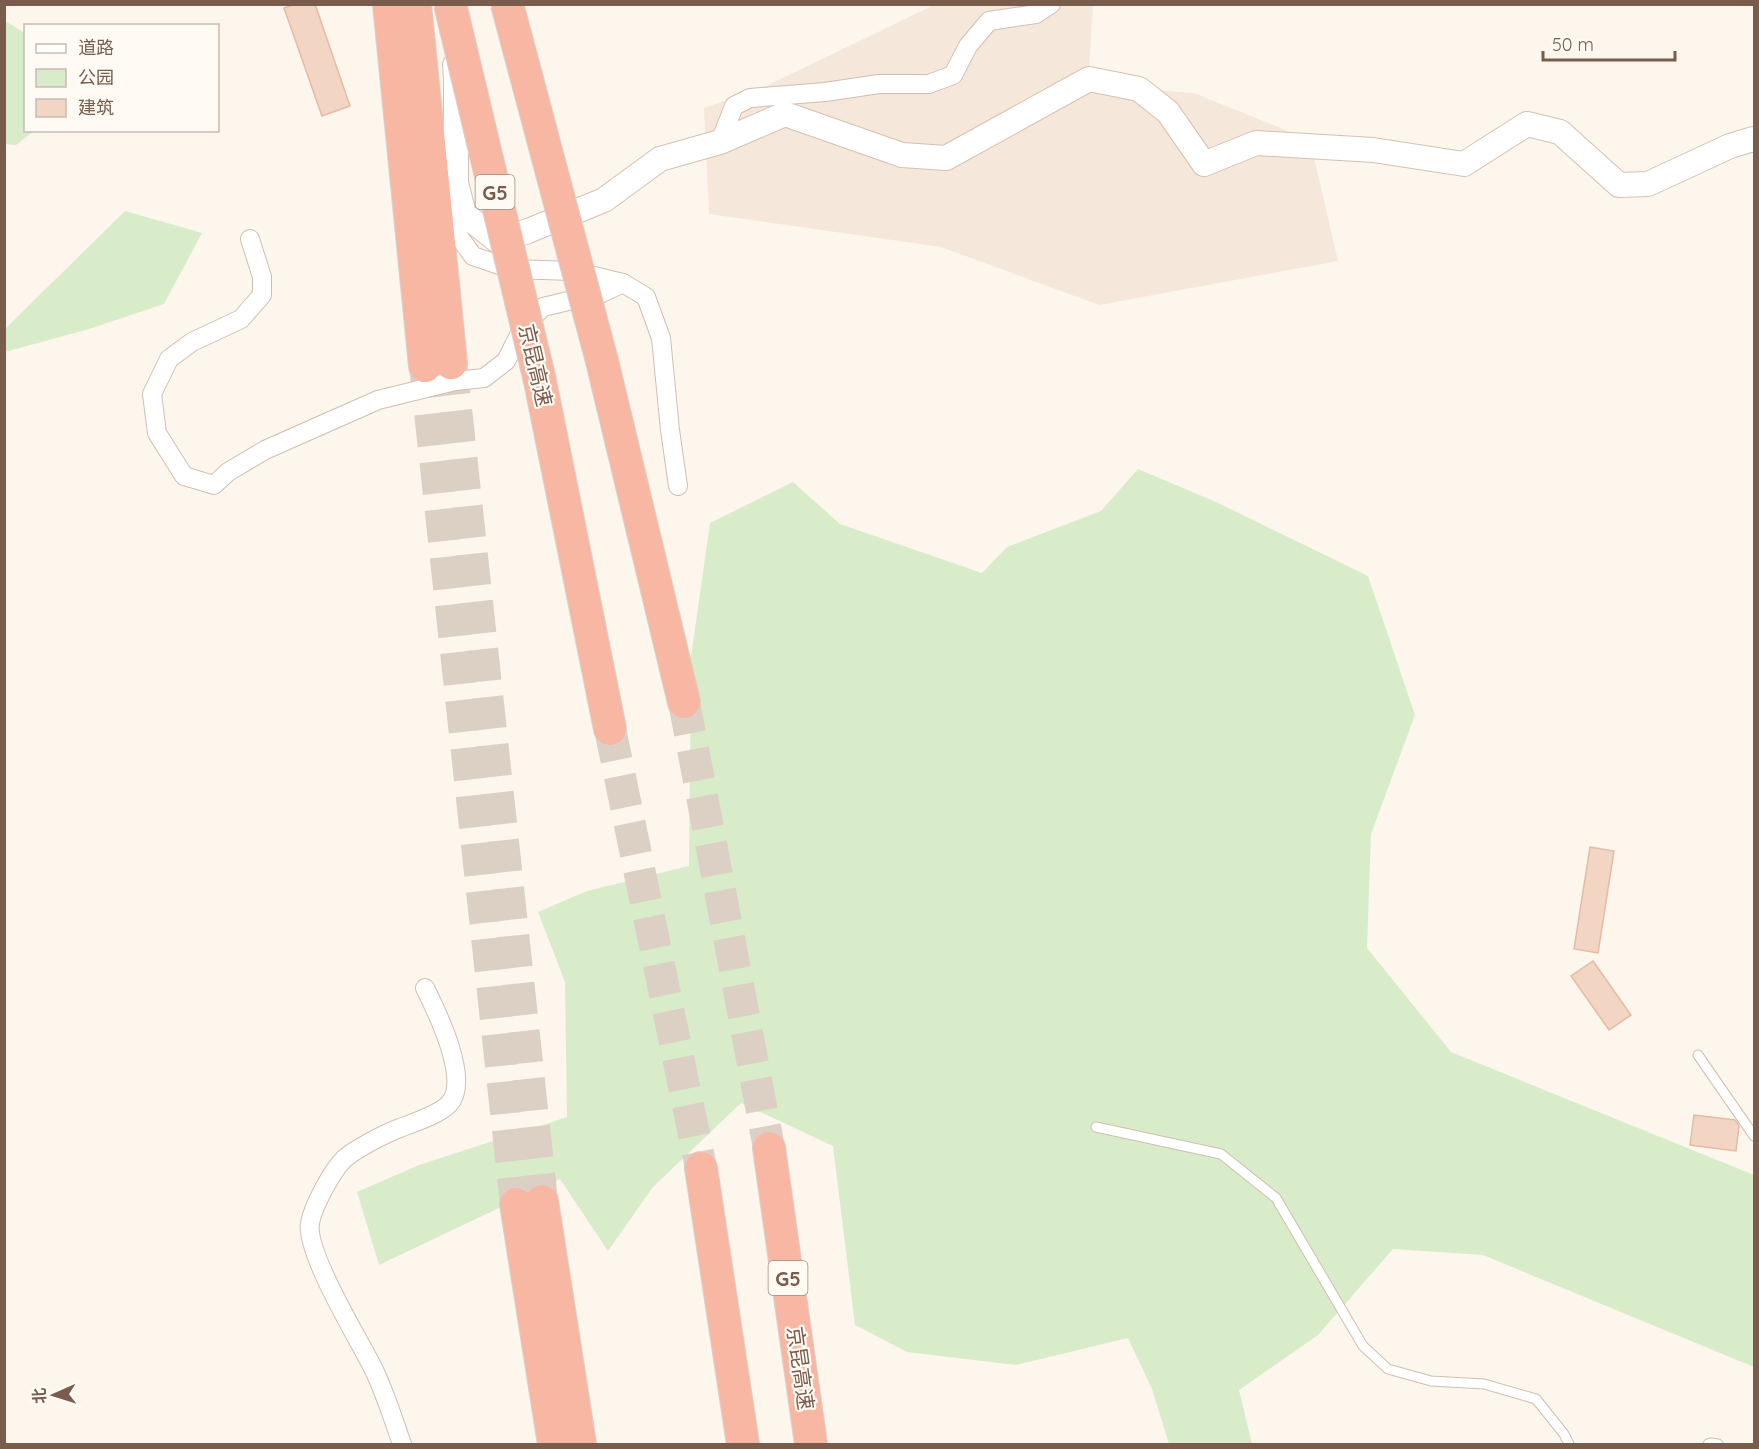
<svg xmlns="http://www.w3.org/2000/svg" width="1759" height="1449" font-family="Quicksand,'Noto Sans SC',sans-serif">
<rect width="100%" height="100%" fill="#fdf6ec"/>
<polygon fill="#f5e8da" points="934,5 1093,5 1088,85 1194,93 1310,140 1338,261 1099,305 941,247 709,214 704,108 766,86"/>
<g fill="#d8ecc9">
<polygon points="4,20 25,33 26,130 34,131 16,145 5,144"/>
<polygon points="125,211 202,233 164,304 89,329 5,352 5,329"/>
<polygon points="1138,469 1216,502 1368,576 1415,715 1371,834 1367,948 1451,1052 1754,1175 1754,1367 1483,1255 1393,1249 1318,1335 1239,1390 1252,1444 1169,1444 1152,1389 1128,1338 1016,1365 907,1352 855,1325 833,1146 741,1103 653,1187 608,1251 560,1179 379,1265 357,1192 419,1165 567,1117 565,982 538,912 587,891 689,866 691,657 710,523 793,482 840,524 982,573 1007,547 1101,511"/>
</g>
<g fill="#f3d5c3" stroke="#e6bba3" stroke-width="1.5">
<polygon points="296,4 315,4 350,106 322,116 284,8"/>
<polygon points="1590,847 1614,851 1598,953 1574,949"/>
<polygon points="1593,961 1631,1015 1609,1030 1571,976"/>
<polygon points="1694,1115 1735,1120 1739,1126 1736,1151 1690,1145"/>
</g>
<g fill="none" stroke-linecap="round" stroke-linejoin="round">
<g stroke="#dcd0c4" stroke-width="32" stroke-dasharray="32 16" stroke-linecap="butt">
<polyline points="451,363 542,1201"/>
<polyline points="425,366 516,1204"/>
<polyline points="684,702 769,1148"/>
<polyline points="610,729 701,1168"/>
</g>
<defs>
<g id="lane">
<polyline points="1698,1055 1754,1136"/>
<polyline points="1096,1127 1221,1154 1276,1198 1363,1346 1388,1369 1431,1381 1484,1384 1536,1399 1564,1434 1569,1444"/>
<polyline points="1708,1444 1711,1443 1718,1444"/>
</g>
<g id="street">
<polyline points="720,142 734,106 750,98 825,92 879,84 929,84 953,75 968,46 989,21 1036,14 1051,4"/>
<polyline points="464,214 457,234 473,256 511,269 573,271 623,283 646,297 661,338 670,430 678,486"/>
<polyline points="250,239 262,277 262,295 241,319 192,342 169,359 152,394 157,433 184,476 214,485 228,472 265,450 378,400 455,381 484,378 506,361 523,327 543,307 602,293 623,283"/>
<path d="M 402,1444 C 393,1419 385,1392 373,1368 C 358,1338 305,1252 310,1223 C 313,1206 332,1171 344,1159 C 355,1149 386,1133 400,1128 C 413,1123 440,1114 449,1104 C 471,1081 437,1012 425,988"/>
</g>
<polyline id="secondary" points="455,65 456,80 456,183 464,214 498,241 528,231 604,200 660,159 720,142 785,114 902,155 946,158 1089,79 1139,89 1168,112 1204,164 1256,143 1373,150 1464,164 1527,124 1560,132 1619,185 1648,184 1730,146 1753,139 1754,140"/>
<g id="highway">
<polyline points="389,4 425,366"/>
<polyline points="415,4 451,363"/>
<polyline points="602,361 684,702"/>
<polyline points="540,381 610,729"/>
<polyline points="769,1148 811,1444"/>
<polyline points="701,1168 743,1444"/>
<polyline points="542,1201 580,1444"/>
<polyline points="516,1204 554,1444"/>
</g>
</defs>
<use href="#lane" stroke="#d1beb0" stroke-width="11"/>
<use href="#street" stroke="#d1beb0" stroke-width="20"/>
<use href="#secondary" stroke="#d6c0b0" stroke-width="26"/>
<use href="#highway" stroke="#dad1cd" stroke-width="34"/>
<use href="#lane" stroke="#fff" stroke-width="9"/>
<use href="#street" stroke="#fff" stroke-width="18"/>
<use href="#secondary" stroke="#fff" stroke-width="24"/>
<use href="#highway" stroke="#f7b7a3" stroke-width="32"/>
<defs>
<g id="highway-bridge">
<polyline points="450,4 540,381"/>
<polyline points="507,4 602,361"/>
</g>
</defs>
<use href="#highway-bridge" stroke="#dad1cd" stroke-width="34" stroke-linecap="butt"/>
<use href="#highway-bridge" stroke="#f7b7a3" stroke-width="32"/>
</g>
<g text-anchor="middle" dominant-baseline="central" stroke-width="4.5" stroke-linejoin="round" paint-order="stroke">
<g fill="#fffaf3" stroke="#a28b7f" stroke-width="1.5">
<rect x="475.5" y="175" width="39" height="34" rx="4.5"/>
<rect x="768.5" y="1261" width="39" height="34" rx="4.5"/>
</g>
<g font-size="20" font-weight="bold" fill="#7a5c4d">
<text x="495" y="192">G5</text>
<text x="788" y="1278">G5</text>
</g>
<g font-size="21" fill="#7a5c4d" stroke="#fffaf3">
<text transform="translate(536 365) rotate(77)">京昆高速</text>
<text transform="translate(801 1368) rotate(82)">京昆高速</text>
</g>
</g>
<rect width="1759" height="1449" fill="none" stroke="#7a5c4d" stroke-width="12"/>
<rect x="24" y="24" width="195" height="108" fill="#fffaf3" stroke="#cabbb1" stroke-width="1.5"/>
<rect x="36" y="44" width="30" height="9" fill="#ffffff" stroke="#cabbb1" stroke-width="1.5"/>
<text x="78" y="54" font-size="18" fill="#7a5c4d">道路</text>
<rect x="36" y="69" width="30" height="18" fill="#d8ecc9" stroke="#cabbb1" stroke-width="1.5"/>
<text x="78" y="84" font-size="18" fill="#7a5c4d">公园</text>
<rect x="36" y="99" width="30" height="18" fill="#f3d5c3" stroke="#cabbb1" stroke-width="1.5"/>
<text x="78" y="114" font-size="18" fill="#7a5c4d">建筑</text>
<g transform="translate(54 1395) rotate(267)" stroke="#fffaf3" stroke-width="4.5" paint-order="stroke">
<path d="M0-4.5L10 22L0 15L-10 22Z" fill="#7a5c4d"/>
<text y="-9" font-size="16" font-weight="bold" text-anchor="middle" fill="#7a5c4d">北</text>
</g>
<path d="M1543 51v9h132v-9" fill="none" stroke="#7a5c4d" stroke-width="3"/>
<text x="1552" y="51" font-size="18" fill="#7a5c4d" stroke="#fffaf3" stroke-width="4.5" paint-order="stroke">50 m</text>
</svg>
